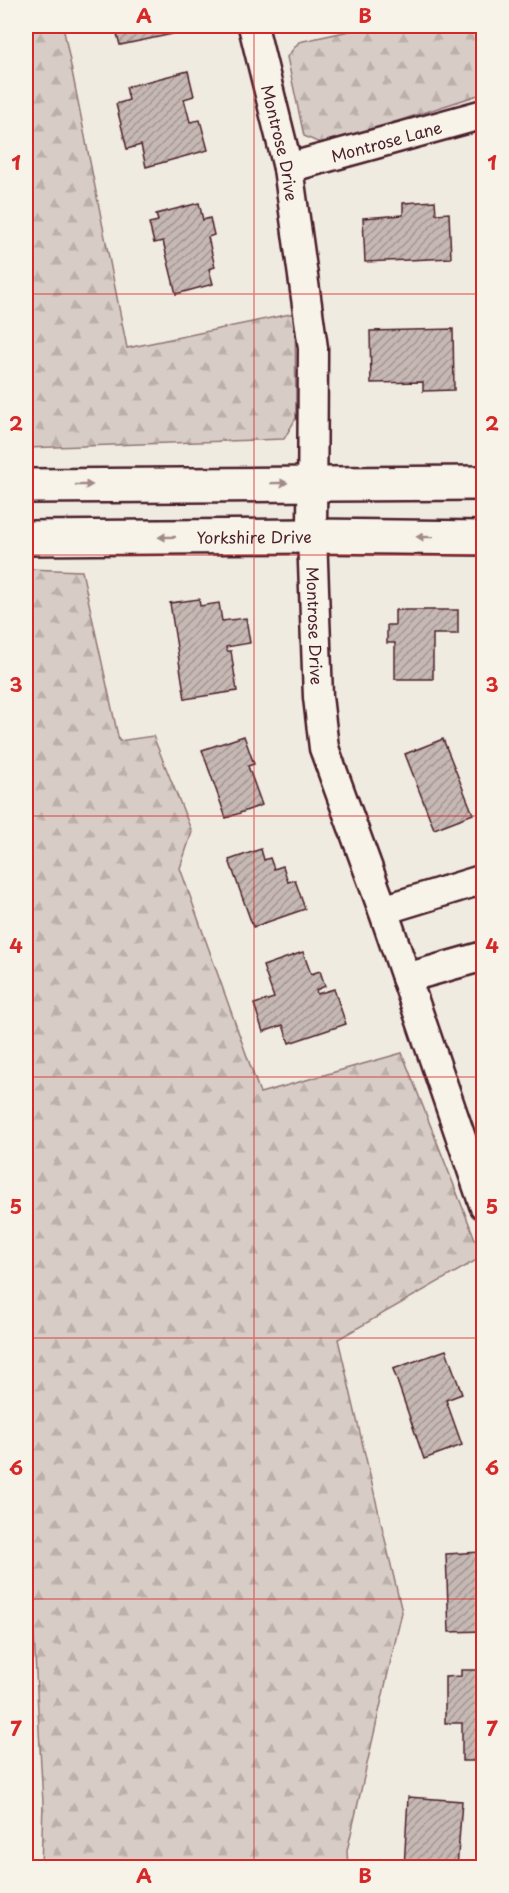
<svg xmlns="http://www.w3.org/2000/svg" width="509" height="1893" font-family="'Playpen Sans',sans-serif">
<defs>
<pattern id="forest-firs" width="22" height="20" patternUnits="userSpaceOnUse" patternTransform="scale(1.5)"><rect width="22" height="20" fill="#d8cdc6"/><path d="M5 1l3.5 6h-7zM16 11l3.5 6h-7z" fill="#bbb0aa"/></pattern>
<pattern id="building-hatch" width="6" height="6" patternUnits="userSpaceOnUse" patternTransform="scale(1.5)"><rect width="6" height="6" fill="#c6b8b3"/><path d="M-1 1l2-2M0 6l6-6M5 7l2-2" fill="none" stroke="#a39592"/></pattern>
</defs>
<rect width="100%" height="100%" fill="#f0ebe0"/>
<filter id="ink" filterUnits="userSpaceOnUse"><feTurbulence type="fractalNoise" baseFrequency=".0167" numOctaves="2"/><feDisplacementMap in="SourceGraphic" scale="12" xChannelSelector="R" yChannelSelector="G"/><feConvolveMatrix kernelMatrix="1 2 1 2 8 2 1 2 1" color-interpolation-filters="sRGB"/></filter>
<g filter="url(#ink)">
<g fill="url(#forest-firs)" stroke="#917678" stroke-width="1.5">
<polygon points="26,26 63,26 127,348 295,313 296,418 284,439 26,448"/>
<polygon points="372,26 483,26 483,89 478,95 324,145 304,136 287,57 299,42"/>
<polygon points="480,316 484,316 483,459 480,458"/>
<polygon points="26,569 82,571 119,741 153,736 192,832 180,868 260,1093 402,1053 482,1257 338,1339 402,1612 347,1851 348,1867 41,1867 43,1803 26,1488"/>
</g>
<g fill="url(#building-hatch)" stroke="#4a1f2b" stroke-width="1.5">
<polygon points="115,26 172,26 173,34 120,45"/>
<polygon points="188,71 194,96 184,99 190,122 200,120 208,150 146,167 141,145 127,149 116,104 129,100 126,87"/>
<polygon points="435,201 436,214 449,213 451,258 365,262 363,218 403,215 403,203"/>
<polygon points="199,203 203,220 210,218 214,235 208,237 215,267 209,269 213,284 176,294 163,241 154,243 149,223 158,221 156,214"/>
<polygon points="481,234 484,234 484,282"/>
<polygon points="453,329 454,390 423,391 423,382 371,383 370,331"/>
<polygon points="199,599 200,606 219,603 222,621 246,618 250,643 226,647 227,651 231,651 237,691 185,699 170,603"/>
<polygon points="395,610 458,610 458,634 433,634 433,679 395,679 395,643 387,643 387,625 395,625"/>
<polygon points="244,736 254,764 248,766 262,805 226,818 202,750"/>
<polygon points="443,739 473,814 434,829 405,754"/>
<polygon points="261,849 264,860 270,858 274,869 283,866 288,882 295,880 305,909 253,927 229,860"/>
<polygon points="303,952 311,974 320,971 325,986 316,990 317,994 334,989 346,1024 289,1043 283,1025 263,1032 254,1004 274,998 263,966"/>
<polygon points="446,1350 462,1394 446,1400 462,1445 424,1459 393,1369"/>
<polygon points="481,1552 481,1565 484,1564 484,1631 449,1632 446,1554"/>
<polygon points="461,1670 484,1670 484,1761 462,1761 462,1723 445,1723 445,1677 461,1676"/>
<polygon points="408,1797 462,1801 457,1868 404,1868"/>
</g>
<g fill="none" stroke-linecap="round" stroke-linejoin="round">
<defs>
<g id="minor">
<path id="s1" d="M 253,26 L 288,168 L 313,348 L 312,536 L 318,697 L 324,748 L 383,910 L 484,1205"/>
<path id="s2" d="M 288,168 L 484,114"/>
<polyline points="383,910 484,879"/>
<polyline points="406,978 484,956"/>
</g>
<g id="tertiary">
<polyline points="26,486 484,483"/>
<path id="s3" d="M 26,538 L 312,536 L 484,538"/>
</g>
</defs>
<use href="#minor" stroke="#4a1f2b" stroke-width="33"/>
<use href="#tertiary" stroke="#4a1f2b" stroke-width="38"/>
<use href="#minor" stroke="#f7f3e8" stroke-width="28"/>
<use href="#tertiary" stroke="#f7f3e8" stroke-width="33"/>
</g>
<defs><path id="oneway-solid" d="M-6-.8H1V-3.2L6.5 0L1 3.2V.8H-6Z" transform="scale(1.5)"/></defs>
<g fill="#a0898a">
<use href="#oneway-solid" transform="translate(279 483) rotate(-1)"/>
<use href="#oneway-solid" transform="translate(84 485)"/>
<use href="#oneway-solid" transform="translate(167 537) rotate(179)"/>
<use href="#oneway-solid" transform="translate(425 537) rotate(-179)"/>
</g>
</g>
<path fill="none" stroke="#d62828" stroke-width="1.5" stroke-opacity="0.55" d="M 254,26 L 254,1868M 26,294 L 484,294M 26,555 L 484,555M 26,816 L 484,816M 26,1077 L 484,1077M 26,1338 L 484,1338M 26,1599 L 484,1599"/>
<g text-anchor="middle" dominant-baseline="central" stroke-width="4.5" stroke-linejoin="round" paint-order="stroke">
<g font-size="16" fill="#4a1f2b" stroke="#f7f3e8">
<text stroke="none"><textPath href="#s2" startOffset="102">Montrose Lane</textPath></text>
<text stroke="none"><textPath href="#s1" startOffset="120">Montrose Drive</textPath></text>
<text stroke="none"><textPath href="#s3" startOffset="228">Yorkshire Drive</textPath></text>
<text stroke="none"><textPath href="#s1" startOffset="606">Montrose Drive</textPath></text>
</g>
</g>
<rect width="509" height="1893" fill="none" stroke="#f7f3e8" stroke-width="66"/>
<rect x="33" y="33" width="443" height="1827" fill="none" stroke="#d62828" stroke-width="2"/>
<g font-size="20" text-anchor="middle" font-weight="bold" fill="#d62828">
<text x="144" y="23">A</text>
<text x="365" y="23">B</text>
<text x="16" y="170">1</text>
<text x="492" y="170">1</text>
<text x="16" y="431">2</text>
<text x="492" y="431">2</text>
<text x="16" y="692">3</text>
<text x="492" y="692">3</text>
<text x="16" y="953">4</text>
<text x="492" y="953">4</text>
<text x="16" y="1214">5</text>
<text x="492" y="1214">5</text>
<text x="16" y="1475">6</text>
<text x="492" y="1475">6</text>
<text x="16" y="1736">7</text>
<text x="492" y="1736">7</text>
<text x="144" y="1883">A</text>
<text x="365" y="1883">B</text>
</g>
</svg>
